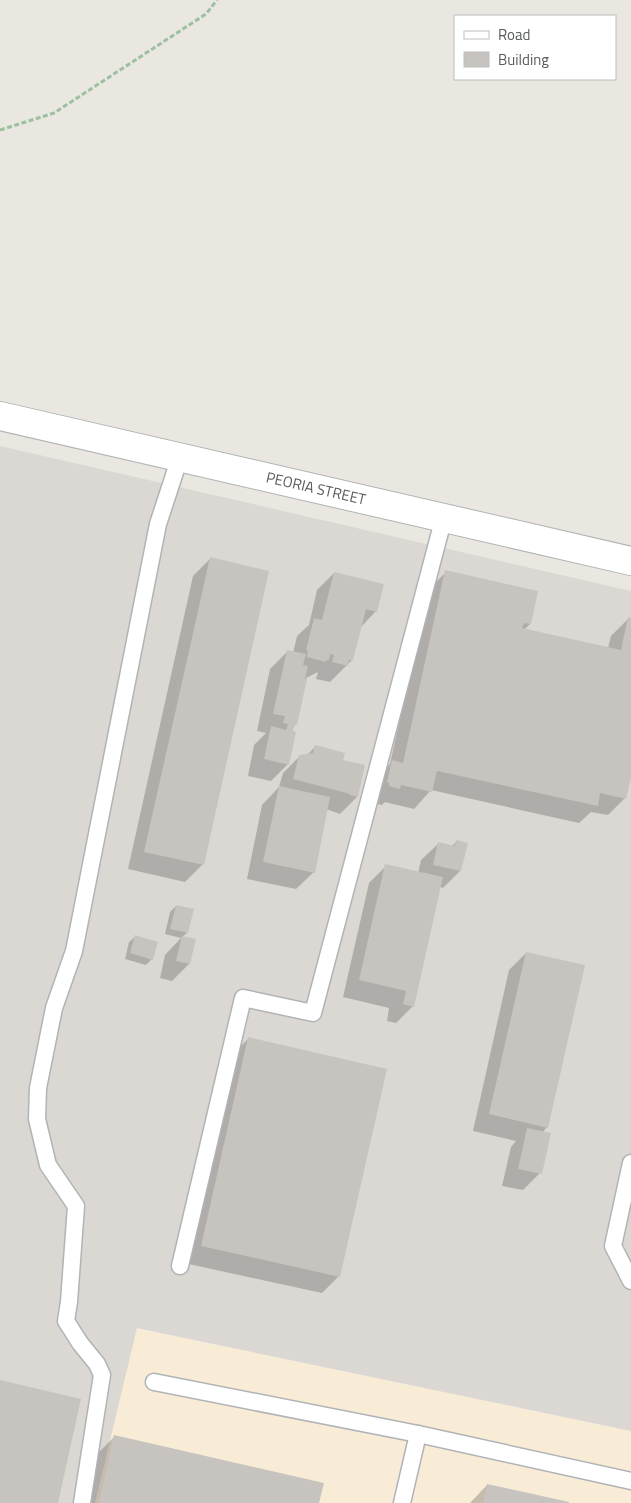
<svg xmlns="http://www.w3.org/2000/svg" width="631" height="1503" font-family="'Titillium Web',sans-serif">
<rect width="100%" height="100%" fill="#eae6e0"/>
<polygon fill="#f8ecd7" points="136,1328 631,1431 631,1503 95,1503"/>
<polygon fill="#dbd8d4" points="0,446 631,591 631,1431 137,1328 95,1503 0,1503"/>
<g fill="#0003">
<polygon points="210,559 203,864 185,882 128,869 193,576"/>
<polygon points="446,572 530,624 524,630 608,648 611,636 628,619 631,619 631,773 625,798 608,815 591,812 579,823 431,790 414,809 385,802 382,805 372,803 375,779 390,764 429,589"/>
<polygon points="334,573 376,611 360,628 352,660 330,682 316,679 318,672 306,678 295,725 293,728 288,764 271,781 248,776 254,745 266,733 257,731 270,669 287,652 293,653 297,636 309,625 317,590"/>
<polygon points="315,747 357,797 340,814 326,809 314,872 296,889 247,879 262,805 279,787 283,773 300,756 307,755"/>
<polygon points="456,842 466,844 460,871 443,888 440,887 413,1006 396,1023 387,1021 389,1008 343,997 369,883 386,866 418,873 421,860 439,843 452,846"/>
<polygon points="176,906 187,933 182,937 189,964 172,981 160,978 165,955 181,938 165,934 170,912"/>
<polygon points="135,937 152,959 146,965 125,959 129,942"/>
<polygon points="526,953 547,1127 542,1133 540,1173 523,1190 502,1186 511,1147 516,1141 473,1131 509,970"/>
<polygon points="248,1039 339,1276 322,1293 184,1263 231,1056"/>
<polygon points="115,1436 318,1503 86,1503 97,1454"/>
<polygon points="487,1485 567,1503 470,1503"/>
</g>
<g fill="#c7c3bf">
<polygon points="210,557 269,571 204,865 144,852"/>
<polygon points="445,570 538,591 531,624 524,623 522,628 621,650 628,617 631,618 631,778 626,799 600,793 598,806 437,771 432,792 401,785 400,789 389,786 389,783 387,782 392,760 403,763"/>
<polygon points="334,572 384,584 377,612 366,609 353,660 349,660 348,666 332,662 334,655 330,654 329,660 326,660 326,662 307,657 308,651 306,650 314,618 322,620"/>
<polygon points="287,650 306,654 303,665 308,666 305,679 307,679 297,725 294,725 293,731 296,732 289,765 264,759 271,726 286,730 288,724 283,723 285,716 273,714"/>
<polygon points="315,745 345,753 343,760 365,765 358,797 350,795 350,794 293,779 299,755 313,753"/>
<polygon points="279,786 330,797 315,873 263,862"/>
<polygon points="456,840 468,843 461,871 433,865 438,842 455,846"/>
<polygon points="385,864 443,877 414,1007 403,1004 406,991 359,980"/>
<polygon points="176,905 194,909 188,933 170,929"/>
<polygon points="135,935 158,942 153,960 130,953"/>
<polygon points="182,936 196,939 190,964 176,961"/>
<polygon points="526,952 585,965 548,1128 489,1114"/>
<polygon points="248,1037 387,1069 340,1277 201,1246"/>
<polygon points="527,1128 551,1133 542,1174 518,1169"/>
<polygon points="0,1380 81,1399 58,1503 0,1503"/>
<polygon points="114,1435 324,1483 319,1503 99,1503"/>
<polygon points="487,1484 569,1502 569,1503 483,1503"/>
</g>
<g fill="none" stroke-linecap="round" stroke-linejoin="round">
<defs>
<g id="lane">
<polyline points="631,1163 613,1246 631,1281"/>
<polyline points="180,1266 243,998 313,1013 444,517"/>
<polyline points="154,1382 418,1434"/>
<polyline points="82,1503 102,1375 97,1364 80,1343 66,1321 69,1302 76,1206 48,1165 37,1119 38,1088 54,1008 74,951 158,524 180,457"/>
<polyline points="402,1503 418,1434 631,1481"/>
</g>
<polyline id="street" points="0,416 631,561"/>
</defs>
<use href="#lane" stroke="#b1b3b6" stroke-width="19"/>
<use href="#street" stroke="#b1b3b6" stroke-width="30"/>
<polyline stroke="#9bc1a0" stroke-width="3" stroke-dasharray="5 2.5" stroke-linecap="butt" points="0,130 54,113 206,14 217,0"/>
<use href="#lane" stroke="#fff" stroke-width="16"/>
<use href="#street" stroke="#fff" stroke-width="28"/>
</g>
<g text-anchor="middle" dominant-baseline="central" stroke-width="4.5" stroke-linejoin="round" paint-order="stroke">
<g font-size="15" fill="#595c5f" stroke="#fff">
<text transform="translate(316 488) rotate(13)">PEORIA STREET</text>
</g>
</g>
<rect x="454" y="15" width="162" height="65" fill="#ffffff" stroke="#bdbebf"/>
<rect x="464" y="31" width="25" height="8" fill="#ffffff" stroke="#bdbebf"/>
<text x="498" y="40" font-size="15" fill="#595c5f">Road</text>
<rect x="464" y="52" width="25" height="15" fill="#c7c3bf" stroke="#bdbebf"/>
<text x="498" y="65" font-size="15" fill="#595c5f">Building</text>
</svg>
